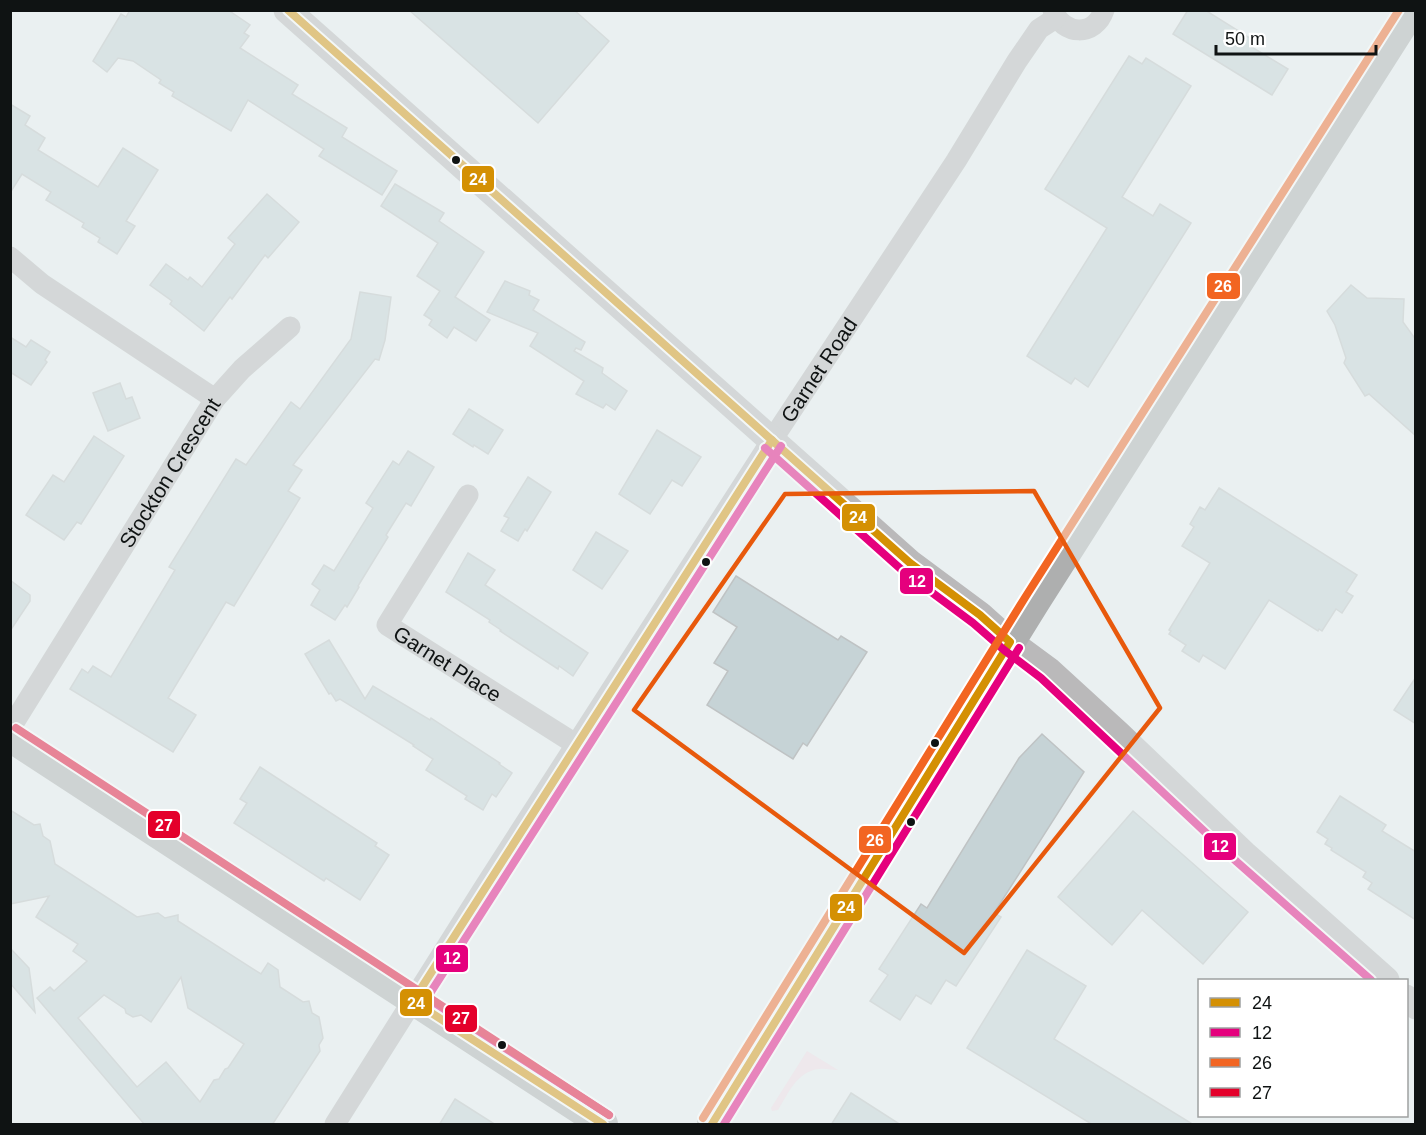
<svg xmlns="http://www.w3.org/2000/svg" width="1426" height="1135" font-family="Helvetica,sans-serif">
<rect width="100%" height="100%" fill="#eaf0f1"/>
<path fill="#f3dde6" d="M 807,1051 L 838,1070 C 832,1070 825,1068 819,1069 C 797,1071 788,1094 778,1110 L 772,1111 L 771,1108 Z"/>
<g fill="#c6d3d6" stroke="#bfc3c4" stroke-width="1.5" fill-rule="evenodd">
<polygon points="130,10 228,10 250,25 244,33 249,36 240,48 298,85 292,94 347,128 342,137 397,171 382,195 319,156 324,149 248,100 231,131 172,96 174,92 159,83 161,80 133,61 118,58 107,72 93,61 121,14 126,17"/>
<polygon points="409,10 574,10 609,41 538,123"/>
<polygon points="1188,10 1205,10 1253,40 1250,46 1288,69 1272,95 1173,34"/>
<polygon points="1129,56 1142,64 1146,58 1191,86 1122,197 1153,216 1160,204 1191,223 1088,387 1075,378 1071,384 1027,356 1107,228 1045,189"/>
<polygon points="10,104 30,116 25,125 45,138 38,150 98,187 123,148 158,170 126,221 135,226 117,254 98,242 100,238 82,227 84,223 46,200 51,192 22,174 10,193"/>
<polygon points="395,184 444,213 439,221 484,252 455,297 490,320 476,341 454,327 447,338 429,325 432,320 424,315 440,291 417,276 438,243 381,206"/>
<polygon points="267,194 299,222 268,258 265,255 232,299 230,297 204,331 170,304 172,301 150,285 166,264 188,280 190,277 202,287 235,244 228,238"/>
<polygon points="505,281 530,291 529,295 539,300 533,310 585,342 581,350 576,348 574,351 603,368 602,373 627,391 615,410 606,404 603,408 576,394 584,381 530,346 538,333 487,312"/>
<polygon points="1351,285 1367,298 1404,299 1403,322 1416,340 1416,436 1369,394 1365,396 1344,363 1346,358 1335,325 1327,311"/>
<polygon points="360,292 391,297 385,340 379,360 375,359 293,465 302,470 288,491 300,498 234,606 226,602 168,698 196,715 173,752 70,689 82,669 88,673 93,666 111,677 175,570 169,567 236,459 246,465 291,402 300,409 351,339"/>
<polygon points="10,337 26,347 31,340 50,352 45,360 47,362 31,385 10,372"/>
<polygon points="120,383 126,399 132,397 140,418 108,431 93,393"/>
<polygon points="469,409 503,430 488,454 474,445 473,447 453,434"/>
<polygon points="657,430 701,457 682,486 672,480 650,514 619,494"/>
<polygon points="94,436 124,456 81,524 77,522 64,540 26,515 53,475 64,482"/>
<polygon points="408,451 434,467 411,506 406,503 386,535 388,537 358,586 359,587 347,607 345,605 335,620 311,605 320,590 312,584 324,565 334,571 373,508 366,503 393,461 399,465"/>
<polygon points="528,477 551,492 527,531 525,529 518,541 501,531 509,518 504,516"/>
<polygon points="1219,488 1357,575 1346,592 1353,596 1342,613 1336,609 1322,631 1319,629 1318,631 1269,600 1225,669 1203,655 1199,662 1182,651 1186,645 1169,634 1171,631 1169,630 1210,563 1182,546 1194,527 1190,524 1200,507 1205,510"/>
<polygon points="596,532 628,551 602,589 573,570"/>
<polygon points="468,553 495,570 485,585 588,653 573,676 559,666 558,669 500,631 501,630 489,622 490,620 446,592"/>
<polygon points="736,576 838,640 841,636 867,652 807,746 803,743 793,759 707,705 728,671 714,663 737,627 713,612"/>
<polygon points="10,580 30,595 30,601 10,631"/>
<polygon points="329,640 365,699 373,686 430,720 431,718 500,763 499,764 512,773 496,797 492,794 483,810 465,799 467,796 426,770 433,759 413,746 414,745 340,699 336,701 331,693 329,694 305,654"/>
<polygon points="1416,677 1416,724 1394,710"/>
<polygon points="1042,734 1084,772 994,913 1001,917 956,986 946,980 931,1004 916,995 900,1020 870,1001 888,975 879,969 921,904 927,908 1019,758"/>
<polygon points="260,767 377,843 375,846 389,855 360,900 326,878 324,881 234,823 247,803 240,799"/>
<polygon points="1340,796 1386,825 1382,831 1416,852 1416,920 1368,889 1372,883 1363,877 1366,872 1331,850 1332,848 1325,844 1328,839 1317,832"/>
<path d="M 10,810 L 34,825 L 40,824 L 43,836 L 50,841 L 55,864 L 137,917 L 158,913 L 165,918 L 178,915 L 178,921 L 261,974 L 268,963 L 278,970 L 280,987 L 303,1002 L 309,1001 L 312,1013 L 319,1017 L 323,1038 L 319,1045 L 320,1051 L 272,1125 L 145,1125 L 37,998 L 50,987 L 54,991 L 87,961 L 73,951 L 78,944 L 36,917 L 49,896 L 10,904 ZM 181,977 L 188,1008 L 244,1044 L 228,1068 L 225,1069 L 219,1079 L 214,1080 L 200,1102 L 166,1062 L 137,1087 L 78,1018 L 104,995 L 125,1009 L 126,1013 L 133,1017 L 141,1015 L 151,1022 Z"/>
<polygon points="1133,811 1248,912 1203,964 1142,910 1112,945 1058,897"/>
<polygon points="10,948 29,968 35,1012 10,983"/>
<polygon points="1027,950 1086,986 1054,1039 1194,1125 1093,1125 967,1048"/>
<polygon points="851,1093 901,1125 831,1125"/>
<polygon points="455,1099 496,1125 439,1125"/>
</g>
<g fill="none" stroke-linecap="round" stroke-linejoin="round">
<g stroke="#bab9ba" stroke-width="21">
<path d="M 1053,10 C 1063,36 1095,37 1104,10"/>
<polyline points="10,257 42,284 215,399"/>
<path id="s1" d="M 468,495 L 387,625 L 577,745"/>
<path id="s2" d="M 10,729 L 215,399 L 242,369 L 290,327"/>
<path id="s3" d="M 335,1124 L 485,886 L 772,440 L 956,161 L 1017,61 L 1039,29 L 1056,18"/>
</g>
<g stroke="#bab9ba" stroke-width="27">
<polyline points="287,10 910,563 980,615 1010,642 1048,670 1118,734 1244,854 1386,980"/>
<polyline points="1406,998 1416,1006"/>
</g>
<g stroke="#aeafaf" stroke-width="30">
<polyline points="10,737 603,1124"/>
<polyline points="712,1124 1035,602 1412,10"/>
</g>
<defs>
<g id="bus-1">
<polyline points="288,10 910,563 980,615 1010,642 712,1124"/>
<polyline points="603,1124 413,1001 772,440"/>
</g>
<g id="bus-2">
<polyline points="765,448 903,571 973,623 1004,650 1041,678 1237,862 1371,980"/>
<polyline points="609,1115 427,998 781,446"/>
<polyline points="724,1124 1019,648"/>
</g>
<polyline id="bus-3" points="703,1118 1026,596 1399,10"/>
<polyline id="bus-4" points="16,728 609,1115"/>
</defs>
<use href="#bus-1" stroke="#fff" stroke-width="12"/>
<use href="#bus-2" stroke="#fff" stroke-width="12"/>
<use href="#bus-3" stroke="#fff" stroke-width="12"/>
<use href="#bus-4" stroke="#fff" stroke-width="12"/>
<use href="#bus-1" stroke="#d49003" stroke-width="8"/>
<use href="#bus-2" stroke="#e5007d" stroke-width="8"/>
<use href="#bus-3" stroke="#f26522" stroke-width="8"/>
<use href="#bus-4" stroke="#e4002b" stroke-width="8"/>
</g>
<path d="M0 0H1426V1135H0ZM 1034,491 L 1160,708 L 964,953 L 634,710 L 785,494 Z" fill="#eaf0f1" fill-opacity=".55" fill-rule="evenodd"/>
<path fill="none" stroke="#e8590c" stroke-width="4.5" stroke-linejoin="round" d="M 1034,491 L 1160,708 L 964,953 L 634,710 L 785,494 Z"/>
<g fill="#0f1313" stroke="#fff" stroke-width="2">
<circle cx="456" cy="160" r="5"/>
<circle cx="706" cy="562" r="5"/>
<circle cx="935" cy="743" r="5"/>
<circle cx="911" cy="822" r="5"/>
<circle cx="502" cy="1045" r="5"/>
</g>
<g text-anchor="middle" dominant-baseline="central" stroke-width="6" stroke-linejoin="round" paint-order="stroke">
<g font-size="21" fill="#0f1313" stroke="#fff">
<text stroke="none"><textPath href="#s3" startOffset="896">Garnet Road</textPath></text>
<text stroke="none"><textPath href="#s2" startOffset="302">Stockton Crescent</textPath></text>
<text stroke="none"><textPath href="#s1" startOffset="225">Garnet Place</textPath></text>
</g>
</g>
<g stroke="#fff" stroke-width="2">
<rect x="461" y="165" width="34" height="28" rx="6" fill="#d49003"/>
<rect x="1206" y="272" width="35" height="28" rx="6" fill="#f26522"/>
<rect x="841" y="503" width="35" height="29" rx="6" fill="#d49003"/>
<rect x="899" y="567" width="35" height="28" rx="6" fill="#e5007d"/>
<rect x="147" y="810" width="34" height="29" rx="6" fill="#e4002b"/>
<rect x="858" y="825" width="34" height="29" rx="6" fill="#f26522"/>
<rect x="1203" y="832" width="34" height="29" rx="6" fill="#e5007d"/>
<rect x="829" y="893" width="34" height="29" rx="6" fill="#d49003"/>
<rect x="435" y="944" width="34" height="29" rx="6" fill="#e5007d"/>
<rect x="399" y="988" width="34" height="29" rx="6" fill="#d49003"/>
<rect x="444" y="1004" width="34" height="29" rx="6" fill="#e4002b"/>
</g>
<g font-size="16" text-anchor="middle" font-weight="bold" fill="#fff">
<text x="478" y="185">24</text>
<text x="1223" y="292">26</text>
<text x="858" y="523">24</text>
<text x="917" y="587">12</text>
<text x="164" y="831">27</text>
<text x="875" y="846">26</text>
<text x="1220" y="852">12</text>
<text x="846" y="913">24</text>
<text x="452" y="964">12</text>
<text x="416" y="1009">24</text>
<text x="461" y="1024">27</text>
</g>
<rect width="1426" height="1135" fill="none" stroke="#0f1313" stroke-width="24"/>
<rect x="1198" y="979" width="210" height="138" fill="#ffffff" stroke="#9fa1a1" stroke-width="1.5"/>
<rect x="1210" y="998" width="30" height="9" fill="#d49003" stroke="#9fa1a1" stroke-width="1.5"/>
<text x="1252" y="1009" font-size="18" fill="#0f1313">24</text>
<rect x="1210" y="1028" width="30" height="9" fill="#e5007d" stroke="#9fa1a1" stroke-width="1.5"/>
<text x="1252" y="1039" font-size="18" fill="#0f1313">12</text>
<rect x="1210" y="1058" width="30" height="9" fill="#f26522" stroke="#9fa1a1" stroke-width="1.5"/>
<text x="1252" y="1069" font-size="18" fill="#0f1313">26</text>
<rect x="1210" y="1088" width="30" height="9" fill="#e4002b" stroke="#9fa1a1" stroke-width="1.5"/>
<text x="1252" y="1099" font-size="18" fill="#0f1313">27</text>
<path d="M1216 45v9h160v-9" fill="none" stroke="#0f1313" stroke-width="3"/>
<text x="1225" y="45" font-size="18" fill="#0f1313" stroke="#ffffff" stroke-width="4.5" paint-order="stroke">50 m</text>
</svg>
